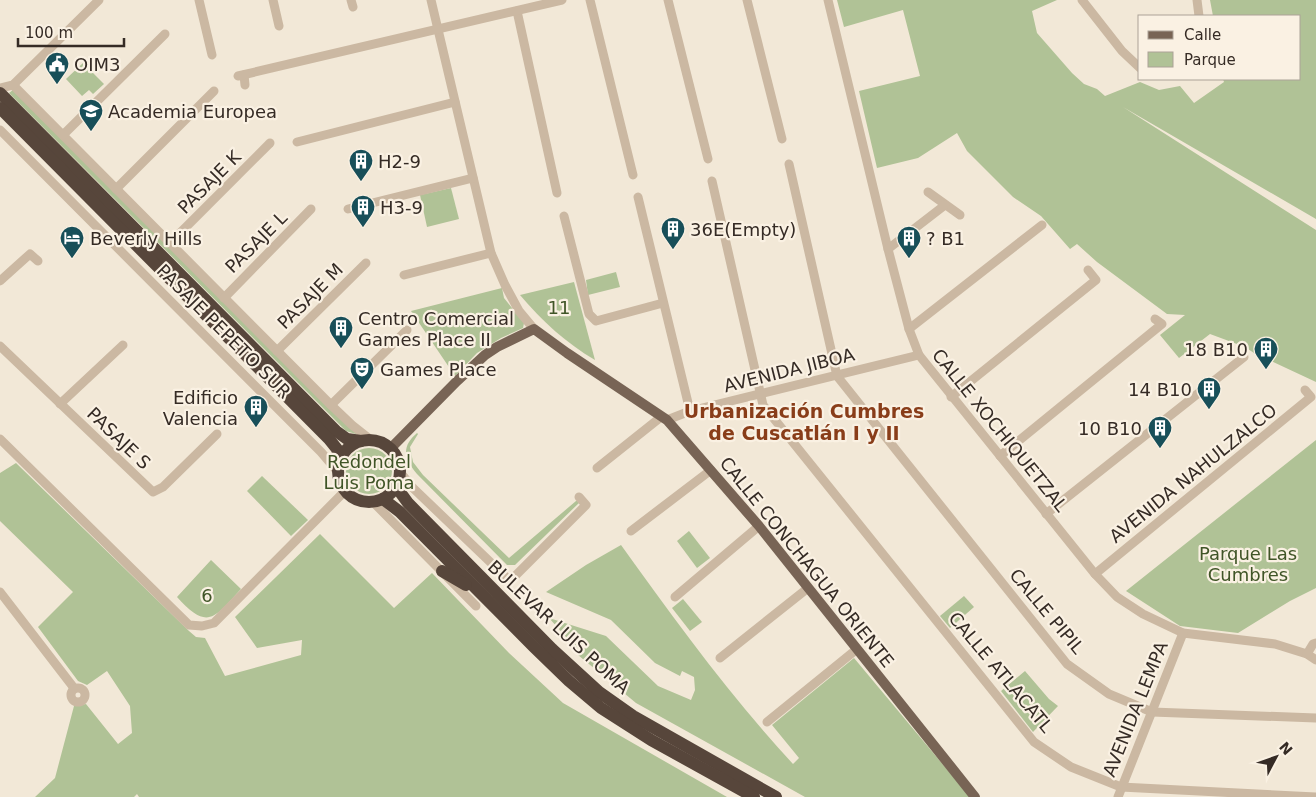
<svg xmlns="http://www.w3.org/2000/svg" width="1316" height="797" font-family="'DejaVu Sans',sans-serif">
<rect width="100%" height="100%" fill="#f2e8d7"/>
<g fill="#b0c296">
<polygon points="837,0 1057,0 1032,11 1037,33 1072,73 1084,84 1097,89 1105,96 1140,82 1159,90 1180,86 1194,103 1224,82 1223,79 1300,79 1300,16 1213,16 1210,0 1316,0 1316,219 1123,107 1316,230 1316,382 1254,353 1245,347 1210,334 1179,358 1160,335 1185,315 1167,314 1097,262 1077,244 1070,249 1041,216 1013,197 967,151 957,133 918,158 877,168 859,91 920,76 903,10 844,27"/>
<polygon points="83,63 104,84 93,94 89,90 82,96 66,79"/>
<polygon points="14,89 359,435 346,431 9,93"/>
<polygon points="451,188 459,219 427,227 420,195"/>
<polygon points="616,272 620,287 588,295 586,280"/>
<path d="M 574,282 L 595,360 C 566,343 542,321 520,295 Z"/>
<polygon points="502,288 504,298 524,323 523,328 501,338 477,353 455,376 411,311"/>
<path d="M 417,433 L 418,434 L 410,447 L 413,462 L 423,475 L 509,558 L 576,501 L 581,501 L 515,565 L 507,565 L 417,474 C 404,458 401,447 417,433 Z"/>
<polygon points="1316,440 1316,588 1290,601 1238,633 1180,626 1126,591"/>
<circle cx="369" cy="471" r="23"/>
<polygon points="16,463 189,631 196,637 205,638 225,676 301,655 302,640 257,648 235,617 320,534 394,608 432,573 509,653 563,703 727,797 139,797 137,794 134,797 35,797 55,778 74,706 86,704 118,744 132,733 130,706 107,671 87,685 78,681 38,627 73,592 0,521 0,473"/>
<polygon points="262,476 308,520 291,536 247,491"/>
<polygon points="689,531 710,558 697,568 677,541"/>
<path d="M 621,545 C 675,620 730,696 793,764 L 799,758 L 772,725 L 854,658 L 970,797 L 805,797 L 636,703 L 572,650 L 566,637 L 549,618 L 606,636 L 658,686 L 691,700 L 695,690 L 694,677 L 682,671 L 680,676 L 655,663 L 611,620 L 546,592 L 586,565 Z"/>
<path d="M 211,560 L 241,589 C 215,617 208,632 177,597 Z"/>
<polygon points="964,596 974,607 950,628 940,616"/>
<polygon points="683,599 702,622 690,631 672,608"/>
<polygon points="1025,671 1049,699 1058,706 1033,732 1001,691"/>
</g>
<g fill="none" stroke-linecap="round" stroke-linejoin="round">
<g stroke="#cbb8a2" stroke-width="9">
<polyline points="199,0 212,55"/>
<polyline points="273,0 279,26"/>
<polyline points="351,0 353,7"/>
<polyline points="431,0 491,253 505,285 519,311 534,329"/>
<polyline points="590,0 633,175"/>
<polyline points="668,0 708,159"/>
<polyline points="747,0 782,139"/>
<polyline points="828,0 888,249 909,329 919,355 1095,574 1117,597 1143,614 1183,633 1275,644 1307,654 1316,660"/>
<polyline points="1082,0 1122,51 1140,68"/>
<polyline points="1197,0 1199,16"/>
<polyline points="517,11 557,193"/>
<polyline points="244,75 245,85"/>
<polyline points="238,76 562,0"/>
<polyline points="13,85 331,405 352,425 371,440"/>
<polyline points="0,88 13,85 99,0"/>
<polyline points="0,130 321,452 338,472"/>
<polyline points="63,135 165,34"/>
<polyline points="297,142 455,102"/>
<polyline points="789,164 837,376 1067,664 1109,694 1152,712 1316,718"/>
<polyline points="712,181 763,405 1034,742 1071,767 1121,787 1316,797"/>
<polyline points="116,189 214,91"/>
<polyline points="928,192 960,215"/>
<polyline points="638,197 690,411"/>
<polyline points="365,205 365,215"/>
<polyline points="348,209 473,178"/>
<polyline points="564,216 589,314 596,321 663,303"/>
<polyline points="170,243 270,143"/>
<polyline points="888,249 945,205"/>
<polyline points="404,275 491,253"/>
<polyline points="0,281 30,254 38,261"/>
<polyline points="224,298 311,209"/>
<polyline points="909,329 1042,225"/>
<polyline points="0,346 153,492 163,487 217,434"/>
<polyline points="277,351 366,263"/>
<polyline points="951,397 1096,280 1088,270"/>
<polyline points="60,404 123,345"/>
<polyline points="331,405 407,330"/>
<polyline points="667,420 690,411 919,355"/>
<polyline points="0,439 189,625 202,626 214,623 345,491"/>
<polyline points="1000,456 1162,324 1155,319"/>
<polyline points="597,468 661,417"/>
<polyline points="400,472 413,488 510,581 586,505 579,497"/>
<polyline points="373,502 476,606"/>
<polyline points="1046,514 1244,357"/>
<polyline points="631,531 711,470"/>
<polyline points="1095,574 1311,397 1305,390"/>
<polyline points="0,592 74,688"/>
<polyline points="675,597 759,526"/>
<polyline points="1307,654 1313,644 1316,643"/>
<polyline points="720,658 808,588"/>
<circle cx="78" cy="695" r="7"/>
<polyline points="767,722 857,649"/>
<polyline points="1118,797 1183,633"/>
</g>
<polyline stroke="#786455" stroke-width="10" points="390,449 457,381 485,355 497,347 534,329 567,353 667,420 759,526 975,797"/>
<g stroke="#57463b" stroke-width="12">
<polyline points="0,93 336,431 347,439 361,441"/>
<polyline points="0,108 329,439 337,449 340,461"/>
<circle cx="369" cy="471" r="31"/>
<polyline points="398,481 400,492 408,503 552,649 599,692 633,716 776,797"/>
<polyline points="383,499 400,512 534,647 569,681 601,708 651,740 754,797"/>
<polyline points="442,571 466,585"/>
</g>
</g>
<defs>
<symbol id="civic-pin" viewBox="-11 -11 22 30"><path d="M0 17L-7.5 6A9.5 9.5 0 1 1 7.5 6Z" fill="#184f59" stroke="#faf1e3"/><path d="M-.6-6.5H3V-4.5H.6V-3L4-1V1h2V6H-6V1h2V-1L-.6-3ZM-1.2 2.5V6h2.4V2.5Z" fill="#fff"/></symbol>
<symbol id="school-pin" viewBox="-11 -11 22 30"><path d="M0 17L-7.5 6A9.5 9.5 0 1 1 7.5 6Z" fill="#184f59" stroke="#faf1e3"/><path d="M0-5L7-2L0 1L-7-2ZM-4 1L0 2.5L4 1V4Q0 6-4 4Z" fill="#fff"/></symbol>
<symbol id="building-pin" viewBox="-11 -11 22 30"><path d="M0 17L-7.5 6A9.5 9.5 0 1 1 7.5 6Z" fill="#184f59" stroke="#faf1e3"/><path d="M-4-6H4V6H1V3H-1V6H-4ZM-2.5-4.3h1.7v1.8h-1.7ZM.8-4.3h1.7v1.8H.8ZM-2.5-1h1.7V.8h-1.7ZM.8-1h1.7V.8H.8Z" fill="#fff"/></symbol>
<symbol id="hotel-pin" viewBox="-11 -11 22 30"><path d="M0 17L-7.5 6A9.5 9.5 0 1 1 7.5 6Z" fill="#184f59" stroke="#faf1e3"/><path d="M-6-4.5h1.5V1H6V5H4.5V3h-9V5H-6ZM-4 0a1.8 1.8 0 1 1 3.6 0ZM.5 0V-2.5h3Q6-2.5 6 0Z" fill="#fff"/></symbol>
<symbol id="theatre-pin" viewBox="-11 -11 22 30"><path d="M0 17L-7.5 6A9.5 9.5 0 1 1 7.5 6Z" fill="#184f59" stroke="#faf1e3"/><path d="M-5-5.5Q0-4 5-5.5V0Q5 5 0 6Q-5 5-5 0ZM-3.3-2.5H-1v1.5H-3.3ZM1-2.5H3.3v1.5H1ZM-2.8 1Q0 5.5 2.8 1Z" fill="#fff"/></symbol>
</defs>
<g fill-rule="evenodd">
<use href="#civic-pin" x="43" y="50" width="28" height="38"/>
<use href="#school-pin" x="77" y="97" width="28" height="38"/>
<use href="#building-pin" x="347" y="147" width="28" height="38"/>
<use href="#building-pin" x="349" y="193" width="28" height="38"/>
<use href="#building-pin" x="659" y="215" width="28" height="38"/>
<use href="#hotel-pin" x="58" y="224" width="28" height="38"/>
<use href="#building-pin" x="895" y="224" width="28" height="38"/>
<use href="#building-pin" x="327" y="314" width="28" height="38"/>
<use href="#building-pin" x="1252" y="335" width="28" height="38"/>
<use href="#theatre-pin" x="348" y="355" width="28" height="38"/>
<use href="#building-pin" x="1195" y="375" width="28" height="38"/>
<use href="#building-pin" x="242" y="393" width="28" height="38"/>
<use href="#building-pin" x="1146" y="414" width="28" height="38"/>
</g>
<g text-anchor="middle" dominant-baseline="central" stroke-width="4.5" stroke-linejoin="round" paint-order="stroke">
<g font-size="18" fill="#352b25" stroke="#faf1e3" text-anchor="start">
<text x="74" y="64">OIM3</text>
<text x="108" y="111">Academia Europea</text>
<text x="378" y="161">H2-9</text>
<text x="380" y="207">H3-9</text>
<text x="690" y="229">36E(Empty)</text>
<text x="90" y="238">Beverly Hills</text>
<text x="926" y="238">? B1</text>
<text x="358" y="318">Centro Comercial<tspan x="358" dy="21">Games Place II</tspan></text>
<text x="1248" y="349" text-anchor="end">18 B10</text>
<text x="380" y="369">Games Place</text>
<text x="1192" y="389" text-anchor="end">14 B10</text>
<text x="238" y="397" text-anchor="end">Edificio<tspan x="238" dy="21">Valencia</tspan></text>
<text x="1142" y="428" text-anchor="end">10 B10</text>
</g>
<g font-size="18" fill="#352b25" stroke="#faf1e3">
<text transform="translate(209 182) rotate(-45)">PASAJE K</text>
<text transform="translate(256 242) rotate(-45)">PASAJE L</text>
<text transform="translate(310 296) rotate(-45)">PASAJE M</text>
<text transform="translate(224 331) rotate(45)">PASAJE PEPETO SUR</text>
<text transform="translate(789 370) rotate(-14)">AVENIDA JIBOA</text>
<text transform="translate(1000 430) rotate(51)">CALLE XOCHIQUETZAL</text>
<text transform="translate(119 438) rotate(44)">PASAJE S</text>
<text transform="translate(1193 473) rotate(-39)">AVENIDA NAHULZALCO</text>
<text transform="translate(807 562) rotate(51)">CALLE CONCHAGUA ORIENTE</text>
<text transform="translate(1047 611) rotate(50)">CALLE PIPIL</text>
<text transform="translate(559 627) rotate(43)">BULEVAR LUIS POMA</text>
<text transform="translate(1001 672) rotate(50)">CALLE ATLACATL</text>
<text transform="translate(1135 709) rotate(-68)">AVENIDA LEMPA</text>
</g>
<g font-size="18" fill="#405527" stroke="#faf1e3">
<text x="559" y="307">11</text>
<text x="369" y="461">Redondel<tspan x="369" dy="21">Luis Poma</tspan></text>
<text x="1248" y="553">Parque Las<tspan x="1248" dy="21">Cumbres</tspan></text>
<text x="207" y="595">6</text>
</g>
<g font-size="19" font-weight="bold" fill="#893d19" stroke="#faf1e3">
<text x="804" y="411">Urbanización Cumbres<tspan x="804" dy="22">de Cuscatlán I y II</tspan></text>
</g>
</g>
<rect x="1138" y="15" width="162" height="65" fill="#faf1e3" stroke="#aba297"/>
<rect x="1148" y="31" width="25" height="8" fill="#786455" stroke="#aba297"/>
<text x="1184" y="40" font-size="15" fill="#352b25">Calle</text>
<rect x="1148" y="52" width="25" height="15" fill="#b0c296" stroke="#aba297"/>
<text x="1184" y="65" font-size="15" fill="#352b25">Parque</text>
<g transform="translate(1276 757) rotate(49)" stroke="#faf1e3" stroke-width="4" paint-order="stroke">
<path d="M0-4L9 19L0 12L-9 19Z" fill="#352b25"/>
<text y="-8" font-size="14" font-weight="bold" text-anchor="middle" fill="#352b25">N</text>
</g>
<path d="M18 38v8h106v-8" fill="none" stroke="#352b25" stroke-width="2.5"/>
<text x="25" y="38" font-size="15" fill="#352b25" stroke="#faf1e3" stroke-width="4" paint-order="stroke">100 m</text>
</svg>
